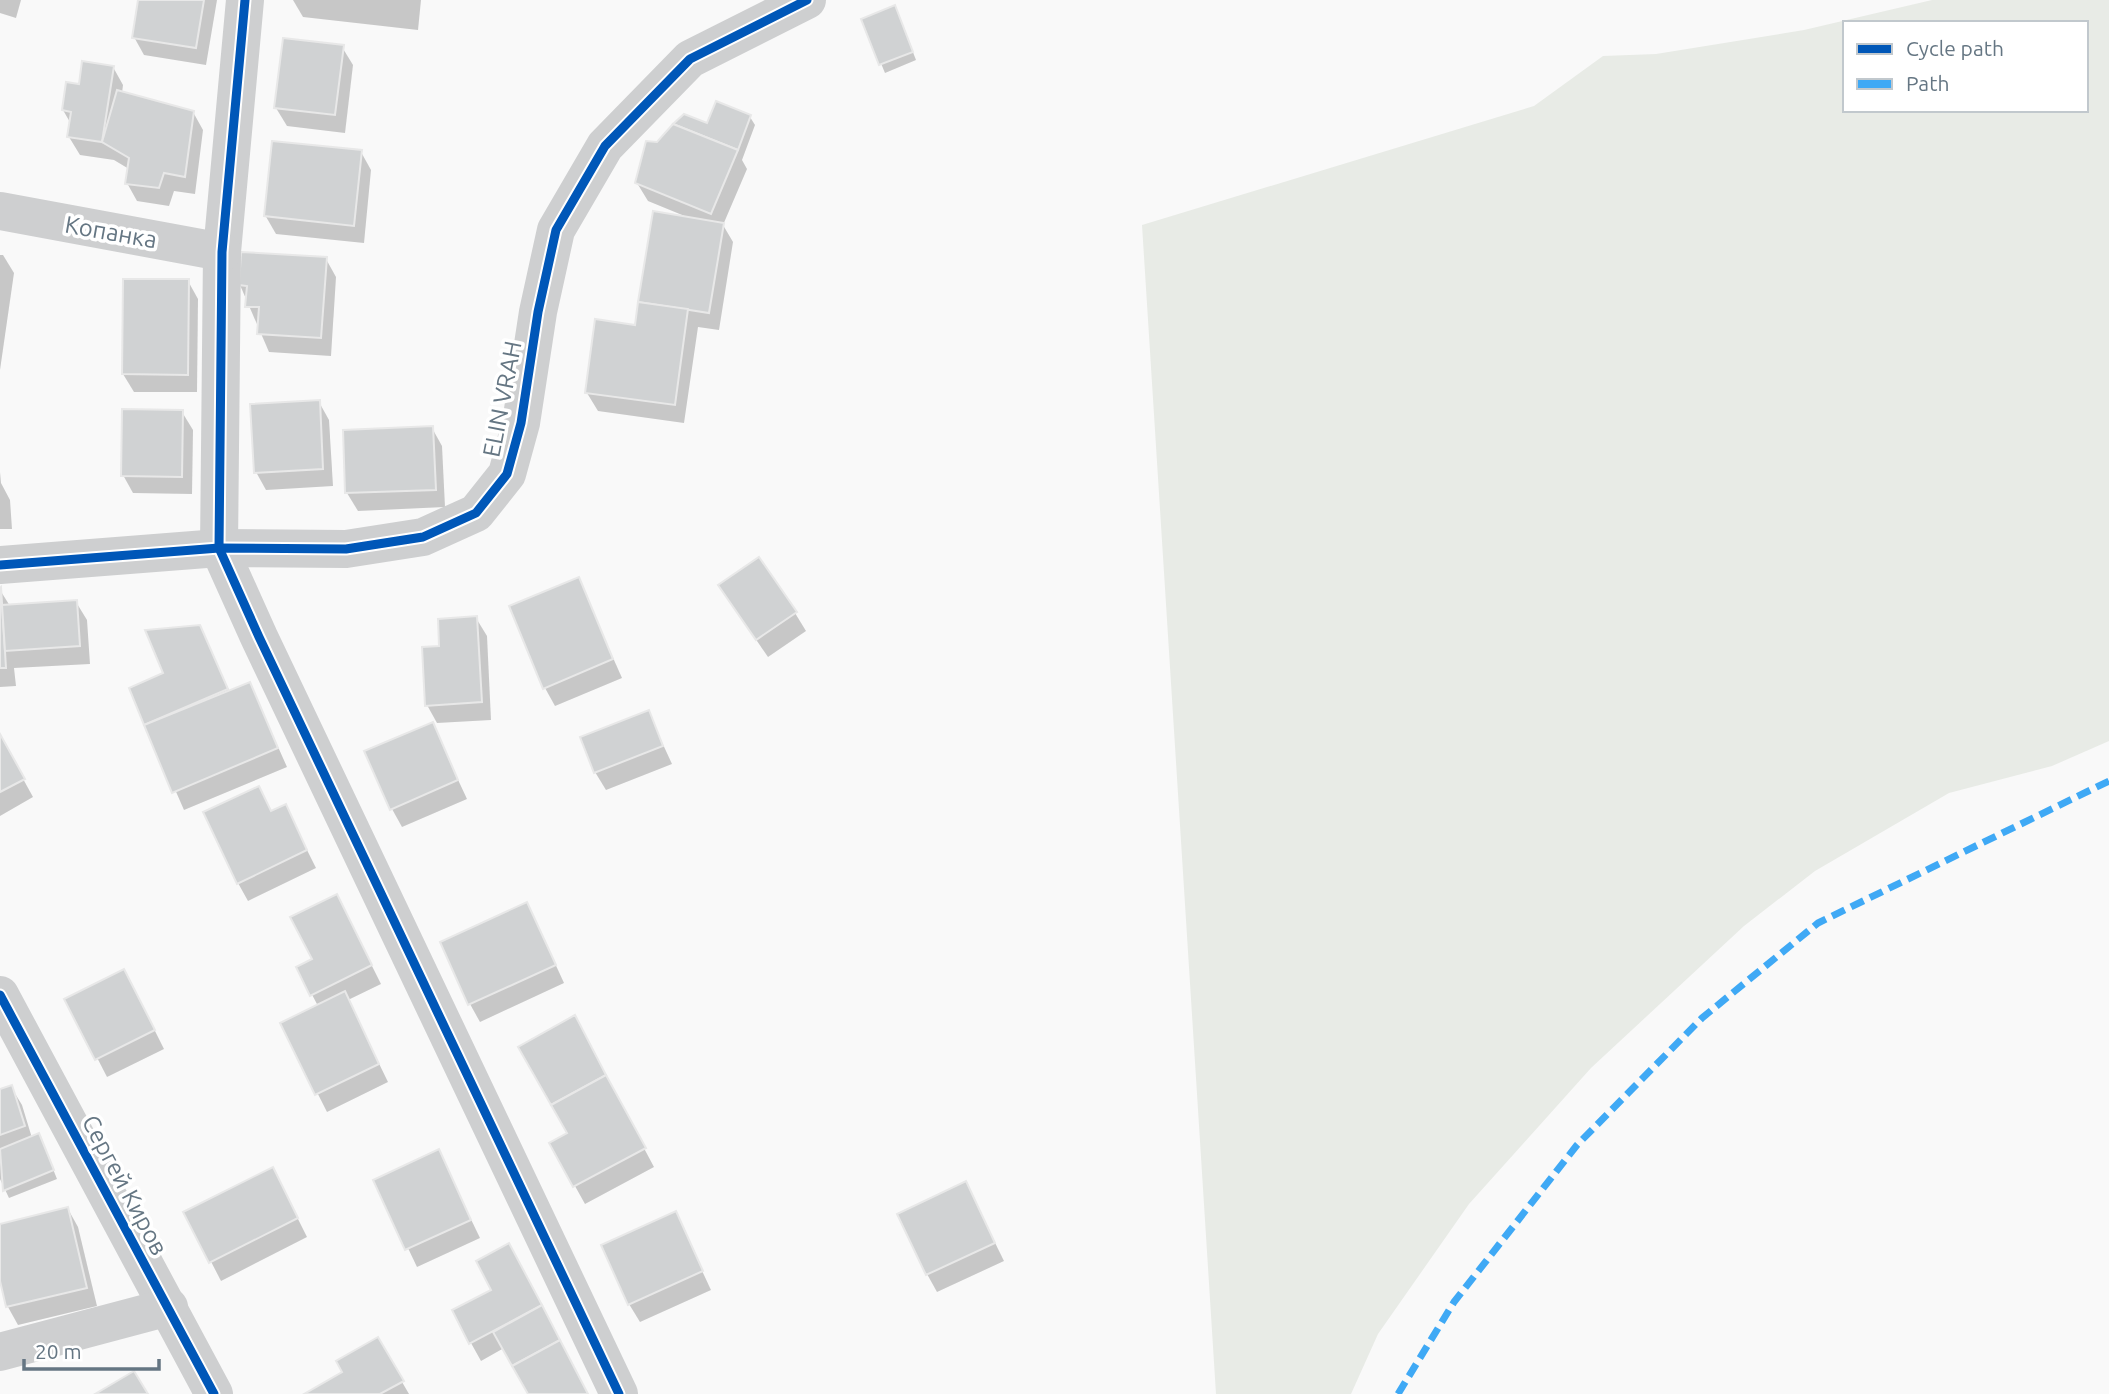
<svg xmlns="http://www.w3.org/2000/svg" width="2109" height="1394" font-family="Ubuntu,sans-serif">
<rect width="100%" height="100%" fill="#f9f9f9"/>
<path fill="#e8ebe6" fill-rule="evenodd" d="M 1932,0 L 2109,0 L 2109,741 L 2052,766 L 1949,793 L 1815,871 L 1744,926 L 1591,1068 L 1469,1204 L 1378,1334 L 1351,1394 L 1216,1394 L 1142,225 L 1534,106 L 1603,56 L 1656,54 L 1804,30 ZM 1845,23 L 2086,23 L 2086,110 L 1845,110 Z"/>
<g fill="#0003">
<polygon points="0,0 21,0 16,18 0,13"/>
<polygon points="140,0 217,0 206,65 144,55 134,37"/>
<polygon points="293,0 421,0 418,30 303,17"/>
<polygon points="899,16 916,60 885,73 863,20"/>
<polygon points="342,47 353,65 345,133 287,126 276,108"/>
<polygon points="113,67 123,85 122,93 193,112 203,130 195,194 174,191 169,206 137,201 127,183 129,169 114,160 80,155 69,137 71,124 63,110 81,86"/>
<polygon points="750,117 755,125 742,160 747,169 723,225 733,242 719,330 698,327 684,423 598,411 587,393 637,327 687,217 648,201 637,183 658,143 708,126"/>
<polygon points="361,152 371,170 364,243 276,234 265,215"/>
<polygon points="0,255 3,255 14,273 0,370"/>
<polygon points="326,259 336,277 331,356 269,352 240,285"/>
<polygon points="188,281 198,299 197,392 134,392 123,374"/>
<polygon points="319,402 329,420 333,486 266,490 256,472"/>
<polygon points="182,412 193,430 192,494 133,493 123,475"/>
<polygon points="432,428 442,446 445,507 358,511 347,493"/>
<polygon points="0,472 1,483 10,500 12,529 0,529"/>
<polygon points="578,579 622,678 555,706 545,688"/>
<polygon points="0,590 10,606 76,602 87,620 90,664 14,668 16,686 0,687"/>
<polygon points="731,603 795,613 806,631 768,657"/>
<polygon points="476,618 487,636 491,720 437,723 427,705 441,647"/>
<polygon points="199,627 230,692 250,684 287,767 184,810 131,689 166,674"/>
<polygon points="648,712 672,764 606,790 595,772"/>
<polygon points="432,724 467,799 402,827 392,809"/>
<polygon points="0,737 33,797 0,816"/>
<polygon points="258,788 272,813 285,806 316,868 248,901 238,883"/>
<polygon points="346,914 381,984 348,1000 388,1082 327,1112 282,1023 318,1006 298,968 314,960"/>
<polygon points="536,922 564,983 480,1022 470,1004"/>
<polygon points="134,989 164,1049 107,1077 67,999"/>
<polygon points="584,1036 654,1167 585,1204 551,1143 569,1134"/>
<polygon points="11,1087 22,1105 32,1138 43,1144 57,1179 9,1198 0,1179 0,1091"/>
<polygon points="438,1151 480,1238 417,1267 376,1181"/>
<polygon points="966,1184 1004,1261 937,1292 927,1274"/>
<polygon points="282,1187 307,1237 221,1281 186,1213"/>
<polygon points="68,1209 78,1227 97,1306 18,1325 8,1307 0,1273 0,1225"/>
<polygon points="675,1213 711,1290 640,1322 629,1304"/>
<polygon points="519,1263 550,1324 587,1394 530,1394 504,1348 481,1361 471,1343 493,1291"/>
<polygon points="377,1339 409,1394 307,1394 345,1373"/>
</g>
<g fill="#d0d2d3" stroke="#e8e8e8" stroke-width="2">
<polygon points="138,0 204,0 196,48 132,38"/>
<polygon points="895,5 913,52 879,65 861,19"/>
<polygon points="283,38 344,45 335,115 274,108"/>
<polygon points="82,61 114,66 102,142 67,137 71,112 62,110 66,82 79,84"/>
<polygon points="117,90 194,111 185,177 164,173 159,188 125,184 129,158 102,142"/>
<polygon points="716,101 751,115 738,150 673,124 684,114 707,123"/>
<polygon points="673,124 738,150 711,214 635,183 646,141 657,142"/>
<polygon points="272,141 362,150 354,226 264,216"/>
<polygon points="653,211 724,223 709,313 638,302"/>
<polygon points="241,252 327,257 321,338 257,334 259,307 245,307 247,286 239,285"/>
<polygon points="123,279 189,279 188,375 122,374"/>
<polygon points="638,302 688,309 675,405 585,393 595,319 635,325"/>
<polygon points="320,400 323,469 254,473 250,404"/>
<polygon points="122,409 183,410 182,477 121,476"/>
<polygon points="433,426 436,490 345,493 343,430"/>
<polygon points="759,557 797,612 756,640 718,585"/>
<polygon points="579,577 613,659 543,689 509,606"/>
<polygon points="1,587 6,668 0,668 0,588"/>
<polygon points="77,600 80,646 5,651 2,605"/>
<polygon points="477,616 482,702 425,706 422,647 439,646 438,619"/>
<polygon points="200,625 228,689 144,725 129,688 163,673 145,630"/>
<polygon points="250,682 278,748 172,793 144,725"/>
<polygon points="649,710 663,746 594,773 580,737"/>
<polygon points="433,722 458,780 390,810 364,751"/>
<polygon points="0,734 25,779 0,792"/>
<polygon points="259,786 271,811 286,804 307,850 237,884 203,812"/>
<polygon points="337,894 372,965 310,996 296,967 312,959 290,917"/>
<polygon points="527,902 556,965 468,1005 440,942"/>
<polygon points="124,969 155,1030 95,1060 64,999"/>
<polygon points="345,991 379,1064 315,1095 280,1023"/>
<polygon points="575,1015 606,1075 551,1105 518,1047"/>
<polygon points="606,1075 646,1148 573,1187 549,1143 567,1133 551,1105"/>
<polygon points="12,1085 25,1126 0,1135 0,1089"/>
<polygon points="39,1133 54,1170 3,1191 0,1149"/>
<polygon points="439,1149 471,1220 405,1250 373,1180"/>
<polygon points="273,1167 298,1218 209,1263 183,1212"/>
<polygon points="966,1181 995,1243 926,1275 897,1214"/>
<polygon points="68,1207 87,1288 6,1307 0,1281 0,1224"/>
<polygon points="676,1211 703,1271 628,1305 601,1245"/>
<polygon points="509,1243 542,1305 469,1344 452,1310 491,1290 476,1261"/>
<polygon points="542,1305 560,1340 512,1366 493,1332"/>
<polygon points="378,1337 404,1381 380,1394 304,1394 342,1372 336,1361"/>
<polygon points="560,1340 588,1394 528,1394 512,1366"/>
<polygon points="134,1371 148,1394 95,1394"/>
</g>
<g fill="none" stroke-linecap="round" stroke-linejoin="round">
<g stroke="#cecfd0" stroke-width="38">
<polyline points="245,0 222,252 219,548 259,637 619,1394"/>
<polyline points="0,211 222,252"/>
<polyline points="0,565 219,548 346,549 423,537 476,513 507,474 521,423 538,312 556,230 605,146 690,59 807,0"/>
<polyline points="0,995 214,1394"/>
<polyline points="0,1352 169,1307"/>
</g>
<polyline stroke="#3fa9f5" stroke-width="7" stroke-dasharray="14 7" stroke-linecap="butt" points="1398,1394 1454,1302 1577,1145 1702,1018 1818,923 2109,781"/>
<defs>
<g id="cycleway">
<polyline points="245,0 222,252 219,548 259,637 619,1394"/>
<polyline points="0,565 219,548 346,549 423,537 476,513 507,474 521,423 538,312 556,230 605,146 690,59 807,0"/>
<polyline points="0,995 214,1394"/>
</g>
</defs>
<use href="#cycleway" stroke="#fff" stroke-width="13"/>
<use href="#cycleway" stroke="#0057b8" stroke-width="9"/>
</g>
<g text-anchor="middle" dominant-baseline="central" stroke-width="7" stroke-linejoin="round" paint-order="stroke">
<g font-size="24" fill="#657683" stroke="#fff">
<text transform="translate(111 232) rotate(10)">Копанка</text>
<text transform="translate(502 399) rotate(-79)">ELIN VRAH</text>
<text transform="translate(125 1185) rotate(62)">Сергей Киров</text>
</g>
</g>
<rect x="1843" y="21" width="245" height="91" fill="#ffffff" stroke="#c1c8cd" stroke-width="2"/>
<rect x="1857" y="44" width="35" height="10" fill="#0057b8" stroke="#c1c8cd" stroke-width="2"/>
<text x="1906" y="56" font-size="21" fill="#657683">Cycle path</text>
<rect x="1857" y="79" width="35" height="10" fill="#3fa9f5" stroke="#c1c8cd" stroke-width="2"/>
<text x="1906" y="91" font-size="21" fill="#657683">Path</text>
<path d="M24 1359v10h135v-10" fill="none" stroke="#657683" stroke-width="3.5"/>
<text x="35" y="1359" font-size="21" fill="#657683" stroke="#ffffff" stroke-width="5" paint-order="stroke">20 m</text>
</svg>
